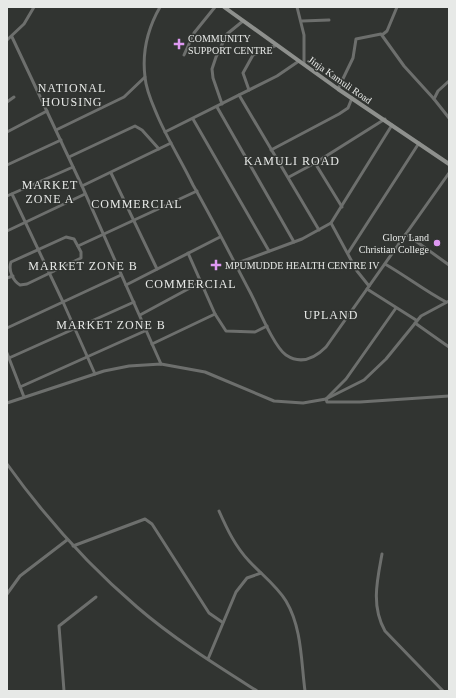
<svg xmlns="http://www.w3.org/2000/svg" width="456" height="698" font-family="'Times New Roman',serif">
<rect width="100%" height="100%" fill="#313431"/>
<g fill="none" stroke-linecap="round" stroke-linejoin="round">
<g stroke="#6d6f6d" stroke-width="3">
<path d="M 160,7 C 148,28 142,53 145,77 C 146,91 153,105 158,117 C 168,140 182,162 193,185 C 213,220 231,256 250,292 C 258,307 274,347 286,355 C 301,365 315,358 326,347 L 449,173"/>
<polyline points="297,7 304,35 304,64"/>
<polyline points="302,21 329,20"/>
<polyline points="382,35 387,31 397,7"/>
<polyline points="12,37 82,186 161,364"/>
<polyline points="7,40 24,24 34,7"/>
<polyline points="184,55 194,33 215,7"/>
<polyline points="449,81 438,91 434,99 449,118"/>
<polyline points="338,89 353,58 356,39 381,34 404,66 434,99"/>
<polyline points="249,90 243,73 253,55 277,45"/>
<polyline points="239,95 319,230"/>
<polyline points="7,102 14,97"/>
<polyline points="222,104 213,78 212,69 216,57 227,34 243,21"/>
<polyline points="217,107 294,242"/>
<polyline points="193,119 269,251"/>
<polyline points="56,130 124,97 145,77"/>
<polyline points="7,132 47,111"/>
<polyline points="165,132 277,76 299,61"/>
<polyline points="271,150 339,114 348,108 352,98"/>
<polyline points="69,157 135,126 142,130 159,149"/>
<polyline points="315,163 342,207"/>
<polyline points="7,165 61,140"/>
<polyline points="111,173 157,269"/>
<polyline points="289,177 315,163 385,119"/>
<polyline points="82,186 171,143"/>
<polyline points="12,194 63,302 95,374"/>
<polyline points="7,196 73,167"/>
<polyline points="331,223 357,271 369,286"/>
<polyline points="7,231 85,194"/>
<polyline points="406,234 449,265"/>
<path d="M 66,237 L 74,239 L 81,252 L 81,258 L 27,284 L 20,285 C 13,281 8,270 11,262 Z"/>
<polyline points="78,246 197,191"/>
<polyline points="188,253 215,314 226,331 255,332 267,326"/>
<polyline points="348,253 419,143"/>
<polyline points="235,264 302,239 331,223 392,125"/>
<path d="M 385,264 C 406,276 425,291 446,302"/>
<polyline points="7,278 13,276"/>
<polyline points="126,285 220,237"/>
<polyline points="367,289 416,320"/>
<polyline points="396,308 346,379 326,399 327,402 360,402 449,396"/>
<polyline points="140,315 201,282"/>
<polyline points="415,323 449,347"/>
<polyline points="7,328 121,275"/>
<polyline points="152,344 215,314"/>
<polyline points="7,353 24,397"/>
<polyline points="9,358 134,302"/>
<polyline points="20,387 147,330"/>
<polyline points="7,403 104,371 129,366 161,364 205,372 274,401 303,403 326,399 364,380 386,359 421,316 449,301"/>
<path d="M 7,464 C 45,517 88,565 137,607 C 174,639 216,665 257,691"/>
<path d="M 219,511 C 227,529 235,546 249,561 C 261,574 277,586 286,601 C 302,628 301,661 305,691"/>
<polyline points="73,546 145,519 152,524 209,613 222,622"/>
<path d="M 382,554 C 377,581 371,606 385,631 L 443,691"/>
<polyline points="7,594 20,576 67,540"/>
<polyline points="208,659 236,592 247,578 261,573"/>
<polyline points="64,691 59,626 96,597"/>
</g>
<polyline stroke="#8e908d" stroke-width="4" points="224,7 338,89 449,164"/>
</g>
<g fill="#de98f2" stroke="#313431" stroke-width="1.5">
<path d="M177 38h4v4h4v4h-4v4h-4v-4h-4v-4h4z"/>
<circle cx="437" cy="243" r="4"/>
<path d="M214 259h4v4h4v4h-4v4h-4v-4h-4v-4h4z"/>
</g>
<g text-anchor="middle" dominant-baseline="central" stroke-width="3" stroke-linejoin="round" paint-order="stroke">
<g font-size="10" fill="#e7e9e7" stroke="#313431" text-anchor="start">
<text x="188" y="38">COMMUNITY<tspan x="188" dy="12">SUPPORT CENTRE</tspan></text>
<text x="429" y="237" text-anchor="end">Glory Land<tspan x="429" dy="12">Christian College</tspan></text>
<text x="225" y="265">MPUMUDDE HEALTH CENTRE IV</text>
</g>
<g font-size="10" fill="#e7e9e7" stroke="#313431">
<text transform="translate(340 80) rotate(35)">Jinja Kamuli Road</text>
</g>
<g font-size="12" letter-spacing="1" fill="#e7e9e7" stroke="#313431">
<text x="72" y="88">NATIONAL<tspan x="72" dy="14">HOUSING</tspan></text>
<text x="292" y="161">KAMULI ROAD</text>
<text x="50" y="185">MARKET<tspan x="50" dy="14">ZONE A</tspan></text>
<text x="137" y="204">COMMERCIAL</text>
<text x="83" y="266">MARKET ZONE B</text>
<text x="191" y="284">COMMERCIAL</text>
<text x="331" y="315">UPLAND</text>
<text x="111" y="325">MARKET ZONE B</text>
</g>
</g>
<rect width="456" height="698" fill="none" stroke="#e7e9e7" stroke-width="16"/>
</svg>
